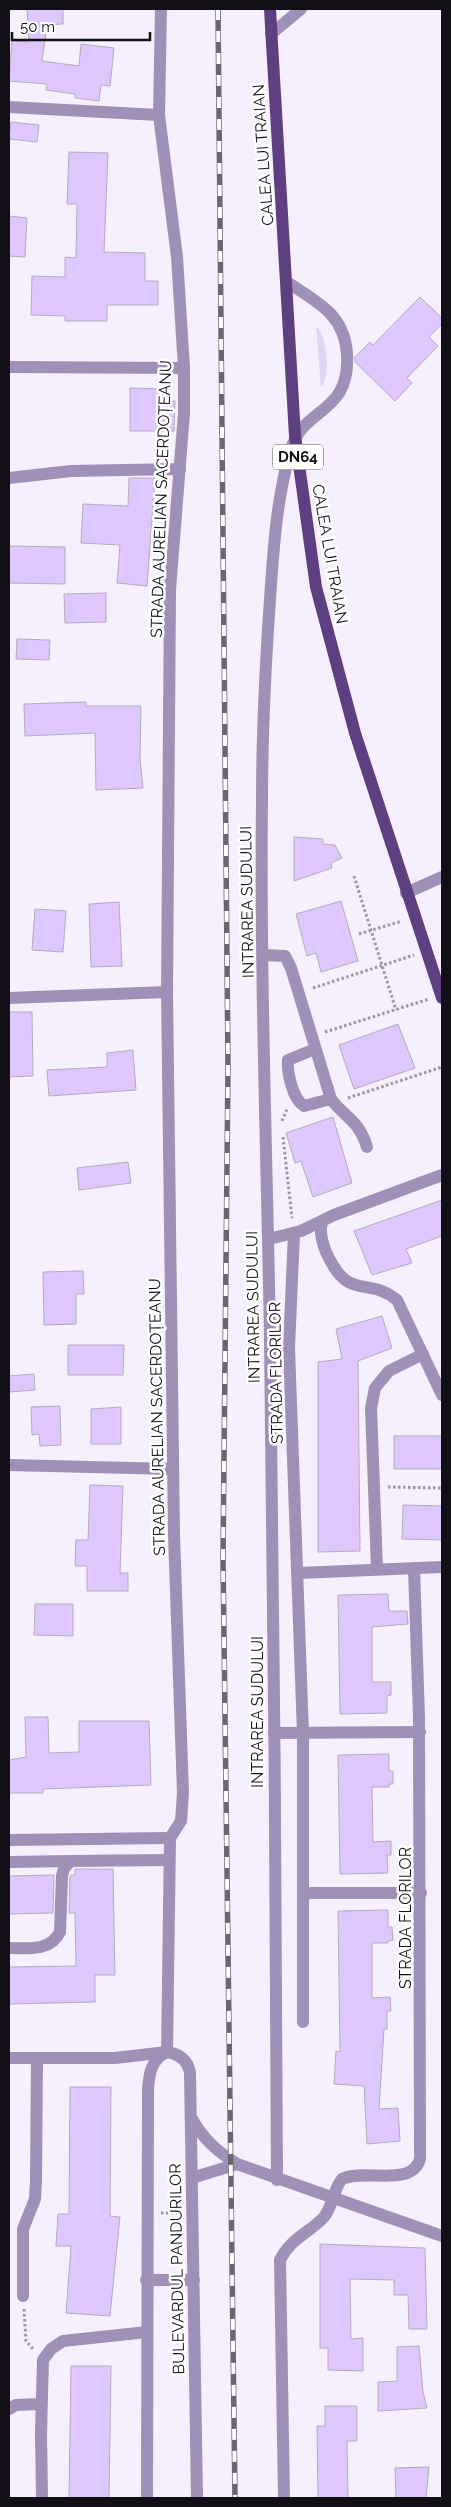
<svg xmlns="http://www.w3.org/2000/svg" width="451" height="2507" font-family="Raleway,sans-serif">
<rect width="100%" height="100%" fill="#f5effe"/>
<path fill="#e1d4f4" d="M 316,326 C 327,335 331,377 321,387 Z"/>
<g fill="#ddc7fd" stroke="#b3acbd">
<polygon points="27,9 63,9 63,24 47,25 42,61 79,66 81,44 114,48 110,86 101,85 99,101 75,98 75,94 46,90 47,84 9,81 12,41 29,42"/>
<polygon points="11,122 39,125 37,142 9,139"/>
<polygon points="69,152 108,153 104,252 145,253 145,281 158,281 158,305 107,305 107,321 65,321 65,316 31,315 32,276 65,277 65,257 76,258 77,204 67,204"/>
<polygon points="9,216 27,218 25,257 9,256"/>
<polygon points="420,297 442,318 442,324 429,337 438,346 407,378 412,383 395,401 355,362 355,357 370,342 373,345"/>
<polygon points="130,388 163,389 163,401 175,401 174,431 130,431"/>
<polygon points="129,478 155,478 147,586 117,583 120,545 81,543 83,504 128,506"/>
<polygon points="9,546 65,547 65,584 9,583"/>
<polygon points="106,593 106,622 65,623 64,594"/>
<polygon points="17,639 50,640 49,660 16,659"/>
<polygon points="86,702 86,706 141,706 140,759 143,788 96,790 95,733 25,736 24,704"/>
<polygon points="294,837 323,839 323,844 335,845 342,858 331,863 332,868 294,881"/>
<polygon points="341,901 358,961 321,972 316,953 307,956 296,914"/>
<polygon points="119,902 122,966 91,967 89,904"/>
<polygon points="35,909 66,911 63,952 32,950"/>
<polygon points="9,1012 32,1012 33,1076 9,1077"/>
<polygon points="398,1024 415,1068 354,1089 339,1045"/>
<polygon points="133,1050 136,1090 49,1096 47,1070 107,1067 107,1053"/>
<polygon points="333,1117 352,1183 313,1197 301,1161 295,1163 286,1133"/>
<polygon points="128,1162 131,1183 79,1190 77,1168"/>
<polygon points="442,1200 442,1236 406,1249 412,1263 372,1275 354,1231"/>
<polygon points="83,1271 84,1294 76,1294 76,1324 44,1325 43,1272"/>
<polygon points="382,1316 392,1348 358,1361 360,1551 318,1552 318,1362 342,1359 336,1329"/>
<polygon points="68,1345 124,1345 123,1375 68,1375"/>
<polygon points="34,1374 35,1390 9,1392 9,1376"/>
<polygon points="60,1406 61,1445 40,1446 39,1434 32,1435 31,1407"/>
<polygon points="121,1407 121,1444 91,1444 91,1409"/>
<rect x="394" y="1436" width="48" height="33"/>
<polygon points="90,1485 123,1486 120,1573 128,1573 128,1591 87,1591 87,1566 75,1566 76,1540 88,1540"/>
<polygon points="403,1505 442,1506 442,1540 402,1539"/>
<polygon points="388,1594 389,1611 407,1611 408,1624 372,1627 372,1682 391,1682 391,1695 387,1696 387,1713 340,1714 338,1595"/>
<polygon points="35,1604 73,1604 73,1636 34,1635"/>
<polygon points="25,1717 48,1717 49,1753 79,1752 79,1721 149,1721 151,1785 43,1789 43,1793 9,1793 9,1760 26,1757"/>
<polygon points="389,1754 389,1771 393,1771 393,1784 389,1784 389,1787 372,1787 373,1842 391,1841 391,1855 387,1855 388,1873 340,1874 338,1755"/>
<polygon points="75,1869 113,1869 115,1975 95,1975 95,2002 9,2004 9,1967 76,1966 75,1913 69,1913 70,1877 71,1875 75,1875"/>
<polygon points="54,1875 53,1913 9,1914 9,1876"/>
<polygon points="388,1910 388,1927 392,1927 393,1940 388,1941 388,1943 372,1943 372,1998 390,1997 391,2011 387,2011 387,2029 384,2029 379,2109 398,2108 400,2141 367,2144 364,2086 334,2084 336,2051 340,2052 338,1911"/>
<polygon points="70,2087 111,2087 110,2216 120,2217 110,2316 66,2313 71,2246 56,2246 58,2214 69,2214"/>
<polygon points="320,2244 425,2248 427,2329 409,2329 408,2295 394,2295 394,2280 350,2279 351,2339 363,2338 363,2371 328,2370 328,2348 320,2348"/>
<polygon points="419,2346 423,2392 427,2408 378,2411 378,2382 397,2381 397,2347"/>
<polygon points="71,2366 111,2366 109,2498 69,2498"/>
<polygon points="325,2406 357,2406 357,2441 347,2441 348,2498 318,2498 317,2426 325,2426"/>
<polygon points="429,2467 426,2498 396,2498 395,2468"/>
</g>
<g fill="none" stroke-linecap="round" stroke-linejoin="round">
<g stroke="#9a95a1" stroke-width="3" stroke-dasharray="2.5 2.5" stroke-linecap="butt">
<polyline points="354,876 396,1010"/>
<polyline points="359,934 402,921"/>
<polyline points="313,988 414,955"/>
<polyline points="325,1032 429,999"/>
<polyline points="348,1098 442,1067"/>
<polyline points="282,1121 287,1109"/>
<polyline points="283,1137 292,1218"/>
<polyline points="388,1487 442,1488"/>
<polyline points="161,2213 177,2213"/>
<polyline points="24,2309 26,2341 34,2350"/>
</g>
<g stroke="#a090b7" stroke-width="12">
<polyline points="161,9 159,115 177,257 184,368 184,413 170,590 167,992 174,1535 183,1793 181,1821 170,1838"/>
<polyline points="271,34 301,9"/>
<polyline points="9,107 159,115"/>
<polyline points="9,367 184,368"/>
<polyline points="9,478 71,471 180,469"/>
<polyline points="406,893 442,877"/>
<path d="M 264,955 L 285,956 L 291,968 L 331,1099 C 345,1118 359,1120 367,1147"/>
<polyline points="9,998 167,992"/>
<path d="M 315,1049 L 288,1060 C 287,1074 293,1099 304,1106 L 331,1099"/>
<path d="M 322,1222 C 319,1232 322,1242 326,1252 C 349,1303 366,1275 397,1300 L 442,1395"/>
<polyline points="294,1233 289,1348 303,1734 303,2022"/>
<polyline points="269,1239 301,1231 334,1215 442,1175"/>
<polyline points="9,1465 173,1469"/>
<polyline points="377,1569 371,1408 375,1388 389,1371 423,1354"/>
<polyline points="299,1573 442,1567"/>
<polyline points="274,1733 420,1732"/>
<polyline points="9,1840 170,1838"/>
<polyline points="9,1862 71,1861"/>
<polyline points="303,1893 421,1893"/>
<path d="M 9,1948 C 27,1948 50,1952 60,1932 L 62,1876 L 64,1868 L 71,1861 L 169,1860"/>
<polyline points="167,2052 170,1838"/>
<polyline points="9,2058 115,2058 167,2052"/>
<path d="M 192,2119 C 204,2140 217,2151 237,2164 L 442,2236"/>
<polyline points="192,2178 237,2164"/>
<path d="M 277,2180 C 276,1899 274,1619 270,1338 C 267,1159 260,979 262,800 C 262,738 265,675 269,614 C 273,558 275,503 291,449 C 304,406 351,415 347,353 C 344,314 317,302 287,282"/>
<polyline points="146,2280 194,2280"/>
<polyline points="23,2296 23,2229 35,2199 36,2180 37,2058"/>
<polyline points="9,2409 16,2405 41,2404"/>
<polyline points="42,2498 41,2434 43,2360 51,2349 63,2341 147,2332"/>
<path d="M 147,2498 L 148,2090 C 149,2074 151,2059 167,2052 C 180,2054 188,2061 190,2073 L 197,2498"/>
<path d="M 284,2498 L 280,2260 C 291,2238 308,2234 324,2217 C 333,2206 333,2190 342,2179 C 365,2168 412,2188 420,2159 L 419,1718 L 414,1568"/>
</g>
<polyline stroke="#5e3f81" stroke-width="12" points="270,9 295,436 316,587 355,733 442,998"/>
<defs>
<polyline id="rail" points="218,9 228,1066 223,1558 235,2498"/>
</defs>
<use href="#rail" stroke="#6a6670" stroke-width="5.5"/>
<use href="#rail" stroke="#fff" stroke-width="4" stroke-dasharray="11" stroke-linecap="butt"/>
</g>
<g text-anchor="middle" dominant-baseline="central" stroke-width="5" stroke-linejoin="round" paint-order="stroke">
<rect fill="#fff" stroke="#59575c" stroke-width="1" x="273" y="444.5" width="50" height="25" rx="4"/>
<g font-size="15" font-weight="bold" fill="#120f16">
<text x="298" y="457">DN64</text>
</g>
<g font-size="16" fill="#120f16" stroke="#fff">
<text transform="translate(263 155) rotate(-94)">CALEA LUI TRAIAN</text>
<text transform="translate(161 499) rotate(-88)">STRADA AURELIAN SACERDOȚEANU</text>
<text transform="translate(330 554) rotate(80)">CALEA LUI TRAIAN</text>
<text transform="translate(247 902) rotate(-91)">INTRAREA SUDULUI</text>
<text transform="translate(253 1307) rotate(-91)">INTRAREA SUDULUI</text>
<text transform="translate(276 1373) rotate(-91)">STRADA FLORILOR</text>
<text transform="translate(157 1417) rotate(-91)">STRADA AURELIAN SACERDOȚEANU</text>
<text transform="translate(257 1712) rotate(-90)">INTRAREA SUDULUI</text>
<text transform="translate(405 1918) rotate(-90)">STRADA FLORILOR</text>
<text transform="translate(177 2269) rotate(-91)">BULEVARDUL PANDURILOR</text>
</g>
</g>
<rect width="451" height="2507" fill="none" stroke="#120f16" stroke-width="20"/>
<path d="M12 32v8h138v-8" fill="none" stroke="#120f16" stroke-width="2.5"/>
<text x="20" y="32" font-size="15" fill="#120f16" stroke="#ffffff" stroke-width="4" paint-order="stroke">50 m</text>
</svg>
